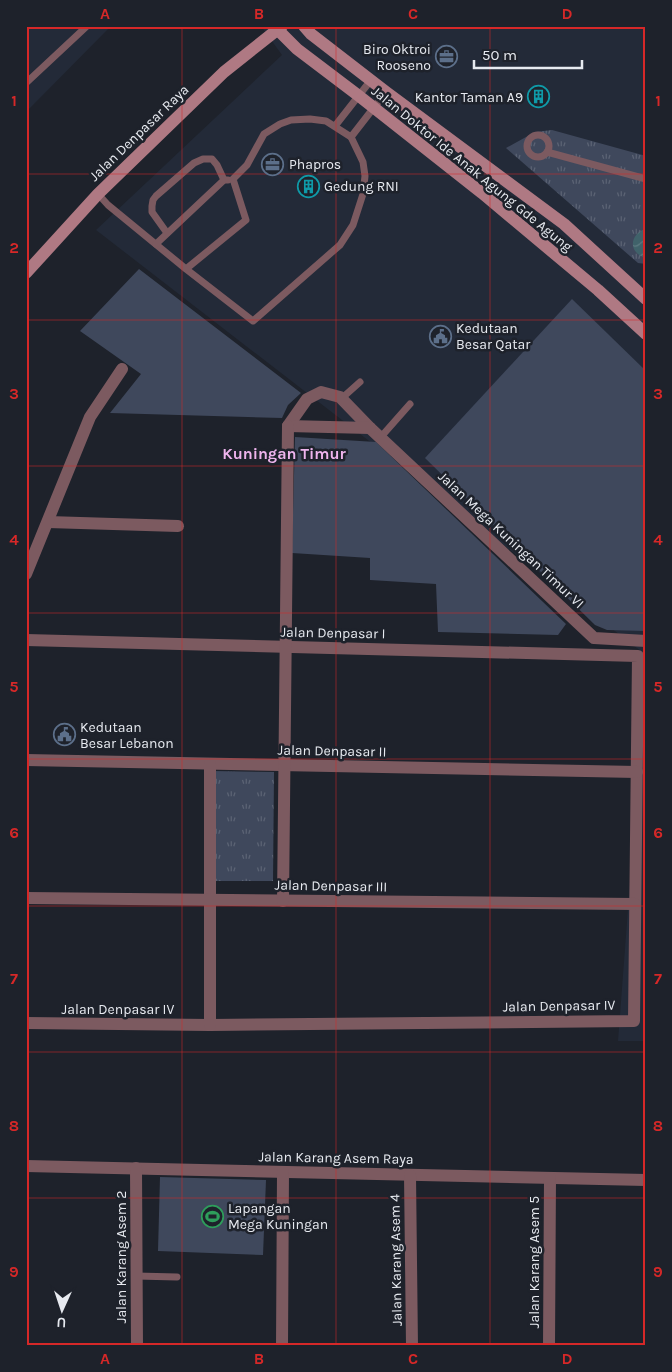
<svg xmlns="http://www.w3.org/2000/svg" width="672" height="1372" font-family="Karla,sans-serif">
<defs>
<pattern id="park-tufts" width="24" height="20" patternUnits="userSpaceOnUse" patternTransform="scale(1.25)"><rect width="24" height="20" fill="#3f485c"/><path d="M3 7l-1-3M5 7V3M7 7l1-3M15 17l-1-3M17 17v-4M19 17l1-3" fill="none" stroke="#5b6374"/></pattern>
<pattern id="water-waves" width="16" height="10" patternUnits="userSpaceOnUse" patternTransform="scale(1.25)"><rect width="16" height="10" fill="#40626a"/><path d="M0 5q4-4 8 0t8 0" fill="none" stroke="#5c7980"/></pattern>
</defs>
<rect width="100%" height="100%" fill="#1e222b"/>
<g fill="#232a38">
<polygon points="26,26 111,26 26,112"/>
<polygon points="261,26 646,26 646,655 96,230 282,55"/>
<polygon points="646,671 646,1041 618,1041"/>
</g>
<g fill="#3f485c">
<polygon points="139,269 301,393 288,405 282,418 110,413 141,374 80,331"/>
<polygon points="572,299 646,371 646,631 607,630 595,625 425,458"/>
<polygon points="295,437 376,442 566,624 558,635 438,632 436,584 370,580 370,558 292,553"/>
<polygon points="160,1177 266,1180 263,1255 158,1251"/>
</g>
<g fill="url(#park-tufts)">
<polygon points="552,130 646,156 646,264 638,263 506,148 535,132"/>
<polygon points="213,771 274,772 273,881 212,881"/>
</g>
<path fill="url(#water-waves)" d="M 646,229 L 646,258 C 628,253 629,234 646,229 Z"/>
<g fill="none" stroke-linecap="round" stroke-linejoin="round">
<g stroke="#7c5a60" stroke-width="7">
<polyline points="26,83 87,26"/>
<polyline points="335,126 371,80"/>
<circle cx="538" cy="146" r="11"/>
<polyline points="351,137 386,92"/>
<polyline points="547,152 646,179"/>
<polyline points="98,194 108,205 186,269 253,321 340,245 353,225 363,194 365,176 363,162 351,137 326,121 310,119 291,120 280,124 264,134 247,165 233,179 246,220 186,269"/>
<polyline points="167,233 152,212 152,206 153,200 156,196 194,163 203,159 212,159 217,165 224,180"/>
<polyline points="156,244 224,180 228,180"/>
<polyline points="341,399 360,382"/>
<polyline points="380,438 410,404"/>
<polyline points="136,1276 177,1277"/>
</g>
<g stroke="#7c5a60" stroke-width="12">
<polyline points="288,426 307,399 321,392 340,397 370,428 594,638 646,641"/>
<polyline points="288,426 370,428"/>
<polyline points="48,522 178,526"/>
<polyline points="26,574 90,417 122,369"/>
<polyline points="26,640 638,656 634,1021 210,1025 26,1023"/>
<polyline points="26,760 637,772"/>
<polyline points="210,764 210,1025"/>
<polyline points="26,898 635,904"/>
<polyline points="283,901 288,426"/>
<polyline points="26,1166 646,1180"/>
<polyline points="136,1168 137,1346"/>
<polyline points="410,1175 412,1346"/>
<polyline points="282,1346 283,1172"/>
<polyline points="549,1346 550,1178"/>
</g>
<g stroke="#af7983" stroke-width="12">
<polyline points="274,26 297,49 359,96 482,193 598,290 646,334"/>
<polyline points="304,26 311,34 386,92 564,224 646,299"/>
<polyline points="26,273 98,194 224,72 282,26"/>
</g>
</g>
<path fill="none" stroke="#d62828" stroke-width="1" stroke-opacity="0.55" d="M 182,26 L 182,1346M 336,26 L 336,1346M 490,26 L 490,1346M 26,174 L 646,174M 26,320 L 646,320M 26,466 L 646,466M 26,613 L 646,613M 26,759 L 646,759M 26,906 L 646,906M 26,1052 L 646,1052M 26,1198 L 646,1198"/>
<defs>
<symbol id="office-ring" viewBox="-11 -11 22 22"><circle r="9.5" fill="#1e222b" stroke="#5c6f8a" stroke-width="1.5"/><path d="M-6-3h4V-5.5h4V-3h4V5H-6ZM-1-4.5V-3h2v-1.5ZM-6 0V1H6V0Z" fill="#5c6f8a"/></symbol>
<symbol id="building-ring" viewBox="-11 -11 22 22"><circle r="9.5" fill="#1e222b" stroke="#0f9aa8" stroke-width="1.5"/><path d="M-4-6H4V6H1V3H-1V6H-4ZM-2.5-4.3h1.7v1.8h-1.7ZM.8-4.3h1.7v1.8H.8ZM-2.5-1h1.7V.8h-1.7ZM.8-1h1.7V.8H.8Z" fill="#0f9aa8"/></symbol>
<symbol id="civic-ring" viewBox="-11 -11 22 22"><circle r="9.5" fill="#1e222b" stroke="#5c6f8a" stroke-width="1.5"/><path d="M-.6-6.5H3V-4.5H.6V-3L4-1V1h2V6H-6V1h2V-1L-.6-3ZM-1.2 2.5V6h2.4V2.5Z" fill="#5c6f8a"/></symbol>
<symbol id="stadium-ring" viewBox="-11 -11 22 22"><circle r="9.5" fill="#1e222b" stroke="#2e9e5b" stroke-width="1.5"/><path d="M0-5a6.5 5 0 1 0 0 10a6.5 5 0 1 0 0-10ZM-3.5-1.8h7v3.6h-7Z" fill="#2e9e5b"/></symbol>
</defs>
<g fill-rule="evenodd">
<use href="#office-ring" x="434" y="44" width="25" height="25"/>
<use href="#building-ring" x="526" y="84" width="25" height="25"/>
<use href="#office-ring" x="260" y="152" width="25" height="25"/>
<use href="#building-ring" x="296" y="174" width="25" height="25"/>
<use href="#civic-ring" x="428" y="324" width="25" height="25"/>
<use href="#civic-ring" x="52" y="722" width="25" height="25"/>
<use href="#stadium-ring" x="200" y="1204" width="25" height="25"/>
</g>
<g text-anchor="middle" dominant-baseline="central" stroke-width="5" stroke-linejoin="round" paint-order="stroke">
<g font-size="14" fill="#e7eaf0" stroke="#1e222b" text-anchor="start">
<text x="431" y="49" text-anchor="end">Biro Oktroi<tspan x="431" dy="16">Rooseno</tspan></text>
<text x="523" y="97" text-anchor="end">Kantor Taman A9</text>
<text x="289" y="164">Phapros</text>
<text x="324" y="186">Gedung RNI</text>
<text x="456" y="328">Kedutaan<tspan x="456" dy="16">Besar Qatar</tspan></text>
<text x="80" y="727">Kedutaan<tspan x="80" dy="16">Besar Lebanon</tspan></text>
<text x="228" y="1208">Lapangan<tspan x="228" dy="16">Mega Kuningan</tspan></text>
</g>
<g font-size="14" fill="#e7eaf0" stroke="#1e222b">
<text transform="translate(139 133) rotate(-44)">Jalan Denpasar Raya</text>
<text transform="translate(472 169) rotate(39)">Jalan Doktor Ide Anak Agung Gde Agung</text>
<text transform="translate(511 540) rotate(43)">Jalan Mega Kuningan Timur VI</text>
<text transform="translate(333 633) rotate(1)">Jalan Denpasar I</text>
<text transform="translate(332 751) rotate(1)">Jalan Denpasar II</text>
<text transform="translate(331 886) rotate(1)">Jalan Denpasar III</text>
<text transform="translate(559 1006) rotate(-1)">Jalan Denpasar IV</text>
<text x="118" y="1009">Jalan Denpasar IV</text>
<text transform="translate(336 1158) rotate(1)">Jalan Karang Asem Raya</text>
<text transform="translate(121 1257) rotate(-90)">Jalan Karang Asem 2</text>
<text transform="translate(396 1260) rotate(-91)">Jalan Karang Asem 4</text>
<text transform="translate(534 1262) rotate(-90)">Jalan Karang Asem 5</text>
</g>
<g font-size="16" font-weight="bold" fill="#eeb4ed" stroke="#1e222b">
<text x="284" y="453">Kuningan Timur</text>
</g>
</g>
<rect width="672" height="1372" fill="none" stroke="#1e222b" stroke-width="55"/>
<g transform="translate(62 1310) rotate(183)" stroke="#1e222b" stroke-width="4" paint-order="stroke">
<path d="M0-4L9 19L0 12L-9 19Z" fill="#e7eaf0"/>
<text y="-8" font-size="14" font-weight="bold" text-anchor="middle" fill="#e7eaf0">U</text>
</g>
<path d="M474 60v8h108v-8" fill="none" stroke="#e7eaf0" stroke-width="2.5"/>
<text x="482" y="60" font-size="15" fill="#e7eaf0" stroke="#1e222b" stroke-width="4" paint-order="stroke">50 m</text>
<rect x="28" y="28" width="616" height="1316" fill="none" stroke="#d62828" stroke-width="2"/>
<g font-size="16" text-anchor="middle" font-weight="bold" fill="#d62828">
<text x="105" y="19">A</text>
<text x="259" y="19">B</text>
<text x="413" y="19">C</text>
<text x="567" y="19">D</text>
<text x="14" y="106">1</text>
<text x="658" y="106">1</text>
<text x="14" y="253">2</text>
<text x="658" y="253">2</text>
<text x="14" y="399">3</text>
<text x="658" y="399">3</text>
<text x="14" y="545">4</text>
<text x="658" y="545">4</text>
<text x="14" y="692">5</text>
<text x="658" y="692">5</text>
<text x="14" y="838">6</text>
<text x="658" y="838">6</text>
<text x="14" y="984">7</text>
<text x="658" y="984">7</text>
<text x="14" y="1131">8</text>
<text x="658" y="1131">8</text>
<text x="14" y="1277">9</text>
<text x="658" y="1277">9</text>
<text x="105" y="1364">A</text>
<text x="259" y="1364">B</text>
<text x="413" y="1364">C</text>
<text x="567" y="1364">D</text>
</g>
</svg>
